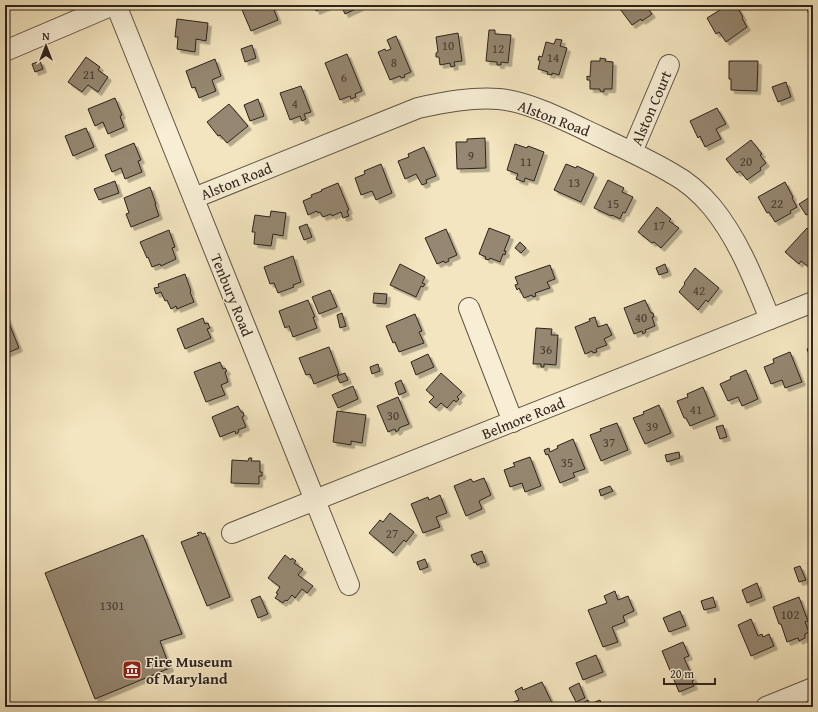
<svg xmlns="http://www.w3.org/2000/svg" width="818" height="712" font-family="'Gentium Book Plus',serif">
<defs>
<filter id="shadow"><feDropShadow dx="3.5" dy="3.5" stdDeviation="0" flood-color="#0004"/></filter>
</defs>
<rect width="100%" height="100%" fill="#f3e5bf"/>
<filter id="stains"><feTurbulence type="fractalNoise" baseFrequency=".005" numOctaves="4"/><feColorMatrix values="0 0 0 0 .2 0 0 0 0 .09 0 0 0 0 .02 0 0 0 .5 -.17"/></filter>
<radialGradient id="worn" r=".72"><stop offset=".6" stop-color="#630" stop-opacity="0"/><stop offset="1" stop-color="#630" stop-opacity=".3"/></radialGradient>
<g fill="#958771" stroke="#2f221c" filter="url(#shadow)">
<polygon points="240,5 272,5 278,20 251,31"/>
<polygon points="314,5 328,5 328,6 316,11"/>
<polygon points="341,5 359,5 360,7 345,14"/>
<polygon points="617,5 645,5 652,14 642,21 641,19 632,25"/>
<polygon points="728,5 736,5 743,17 742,18 747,27 726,42 719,32 716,34 707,18"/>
<polygon points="813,6 813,25 807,9"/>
<polygon points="177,19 208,23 206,41 196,39 195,52 177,49 178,37 175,37"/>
<polygon points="489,30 495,30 495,34 511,35 508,63 501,62 501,65 497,65 497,62 486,61"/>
<polygon points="458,33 462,61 454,62 455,66 451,67 450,63 440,65 439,57 436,57 436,53 438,52 436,37"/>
<polygon points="396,36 411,72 404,75 405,77 401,78 400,76 390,80 378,52 385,49 386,51 391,49 387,40"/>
<polygon points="556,39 562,40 560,46 567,48 559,75 552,73 552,75 547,74 548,72 538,69 540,61 538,60 539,56 542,57 546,42 554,44"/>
<polygon points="252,45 256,58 245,62 241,49"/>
<polygon points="347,54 362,91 355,94 356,97 351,99 350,96 340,100 325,63"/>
<polygon points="86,57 100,67 98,70 108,77 98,92 88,85 82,92 68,82"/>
<polygon points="600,58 606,59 605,61 613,62 612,89 604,89 604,92 600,91 600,89 590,89 590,80 587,80 587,76 590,77 591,61 600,61"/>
<polygon points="215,59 221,76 212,80 216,91 199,98 195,87 192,88 186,71"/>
<polygon points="40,61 43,69 35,72 32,64"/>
<polygon points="729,61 758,61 757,91 731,90 731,79 729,79"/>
<polygon points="786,82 791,97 778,102 772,87"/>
<polygon points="301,86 311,112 304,114 306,119 302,121 300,116 290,120 280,93"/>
<polygon points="115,98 122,115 120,116 124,127 108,134 103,122 95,126 88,109"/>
<polygon points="258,99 264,116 250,121 244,105"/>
<polygon points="229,104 248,126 227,143 220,135 218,136 207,122"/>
<polygon points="717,108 726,124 716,129 721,139 705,147 700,136 698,138 690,121"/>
<polygon points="86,128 94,147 73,156 65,136"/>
<polygon points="485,138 486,168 457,169 456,142 467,142 467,139"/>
<polygon points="751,140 762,154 760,155 766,163 760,168 761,170 747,180 740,171 737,173 726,159"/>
<polygon points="134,143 141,160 138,161 142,172 125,179 121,168 112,172 105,155"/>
<polygon points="515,144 527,148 528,146 544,152 534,181 525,178 524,182 516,179 518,174 507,170"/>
<polygon points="424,147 436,176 426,180 427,183 422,185 416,174 405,179 398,161 409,157 408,154"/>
<polygon points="381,164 392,193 376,200 372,191 361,195 355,178 365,174 364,171"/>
<polygon points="566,164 576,168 577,166 594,174 581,202 554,190"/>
<polygon points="608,180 624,188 622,192 633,197 625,213 623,212 620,219 612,215 611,216 594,208"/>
<polygon points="115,181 119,193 99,200 94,189"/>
<polygon points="785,182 793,197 792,198 797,207 790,211 791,213 775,222 769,212 767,213 758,197"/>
<polygon points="338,183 349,210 347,211 349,216 343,218 341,212 332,216 331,214 323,217 320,212 318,213 317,211 308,215 303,201 312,197 311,195 322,191 321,190"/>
<polygon points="150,187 156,204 155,204 159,216 131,227 126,214 129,213 124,198"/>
<polygon points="813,195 813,211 806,215 799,204"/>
<polygon points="657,207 671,219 669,221 679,228 661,248 654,242 652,243 638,232"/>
<polygon points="271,211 286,213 283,236 273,234 271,246 254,244 255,232 252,232 255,215 270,217"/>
<polygon points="307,224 312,237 304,240 299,227"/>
<polygon points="489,228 510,236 504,251 506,251 505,255 503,254 500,262 490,258 489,260 485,259 486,257 479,254"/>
<polygon points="807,228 813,234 813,265 810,268 801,261 799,264 785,252"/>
<polygon points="446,229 457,255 448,259 449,261 445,263 444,261 437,264 425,238"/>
<polygon points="169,230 175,247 172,248 176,259 161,266 160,264 152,267 148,257 147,258 140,242"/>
<polygon points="520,242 526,248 521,253 515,248"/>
<polygon points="293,256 301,282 293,285 294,287 278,293 274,283 270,284 264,267"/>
<polygon points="400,264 425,277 422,283 425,284 423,287 421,286 416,297 390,285"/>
<polygon points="665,264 668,272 659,275 656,268"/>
<polygon points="550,265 555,279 547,282 550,288 535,293 536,296 533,297 532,295 524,298 519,288 517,290 515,285 518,284 515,277"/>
<polygon points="695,268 719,288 708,302 706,300 698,310 679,292 685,284 684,283"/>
<polygon points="185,274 191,291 190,292 194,302 177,309 176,306 171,309 167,300 165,301 161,292 156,294 154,288 159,287 158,284"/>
<polygon points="330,290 337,307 319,314 312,297"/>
<polygon points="374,293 387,294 386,304 373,303"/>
<polygon points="308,300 315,317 313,317 317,328 293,337 289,326 285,328 279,311"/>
<polygon points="645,300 651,313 653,313 654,317 652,317 655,326 645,330 646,332 643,334 642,331 634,334 624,308"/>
<polygon points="5,313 19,348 5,354"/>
<polygon points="342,313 346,326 340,328 337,315"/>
<polygon points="415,314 422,331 419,332 424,343 399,352 395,342 393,343 386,326"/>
<polygon points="595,317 598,327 607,324 612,335 604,339 607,345 596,349 597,352 593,353 592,351 585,354 575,327 590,321 589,319"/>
<polygon points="203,318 205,324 208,323 210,328 207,329 211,338 185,349 177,329"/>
<polygon points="536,328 552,329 551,335 558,335 556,365 544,364 544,367 541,367 541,364 533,364"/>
<polygon points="329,347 339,374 314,384 310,374 306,375 299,358"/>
<polygon points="813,347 813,365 807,349"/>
<polygon points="790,352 802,382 785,388 782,380 771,384 764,367 774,363 773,359"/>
<polygon points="428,354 434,367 416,375 411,362"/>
<polygon points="220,362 223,369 225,368 227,371 225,372 228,382 221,385 225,395 206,402 194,372"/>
<polygon points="378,364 380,371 372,374 370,367"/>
<polygon points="746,370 758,399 742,406 738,397 728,401 720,384 731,379 730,377"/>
<polygon points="345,373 348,380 340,383 337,376"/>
<polygon points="441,373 462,392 457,397 459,399 456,402 454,400 447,408 441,403 436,408 429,402 434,397 426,390"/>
<polygon points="401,380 406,392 399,395 395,383"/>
<polygon points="353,386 358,399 338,408 332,395"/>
<polygon points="703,387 715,416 690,426 686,418 684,418 677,401 688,397 687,394"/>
<polygon points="398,397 409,424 399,428 399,430 396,432 395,429 388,432 377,406"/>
<polygon points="659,405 671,433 645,444 633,418 644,414 643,412"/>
<polygon points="238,406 241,412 243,412 244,416 242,417 246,427 238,430 239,432 236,434 235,431 220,437 212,417"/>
<polygon points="337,411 366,415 362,443 351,441 351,445 333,442"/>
<polygon points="617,423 628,450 601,461 590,435 601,431 600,429"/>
<polygon points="723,425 727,437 720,439 716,427"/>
<polygon points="573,439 585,469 573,473 575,477 560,483 548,454 546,455 544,450 549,448 550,452 558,448 557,446"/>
<polygon points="679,452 680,458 667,462 665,455"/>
<polygon points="530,457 541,486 525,492 522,483 510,487 504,470 515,466 513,463"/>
<polygon points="249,458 252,458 251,461 260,461 260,472 262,472 262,476 259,476 259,484 231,483 232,460 248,461"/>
<polygon points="484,478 491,495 479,501 482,509 466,516 454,486 471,479 473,482"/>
<polygon points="610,486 613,491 601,496 599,490"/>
<polygon points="440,495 447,513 436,517 440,527 423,533 411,504 428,497 429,500"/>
<polygon points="390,513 414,532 406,542 404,540 393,553 369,533 380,520 383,522"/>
<polygon points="201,532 202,534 205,533 230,597 207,606 181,542 199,535 197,533"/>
<polygon points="143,535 182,634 160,641 170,668 95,699 45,573"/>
<polygon points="482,551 486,562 477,565 476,562 474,563 471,555"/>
<polygon points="285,555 291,560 292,558 296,561 294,563 303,569 298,575 313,586 307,593 302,589 295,598 292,595 287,601 285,600 283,603 275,598 278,594 276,593 280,587 268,578"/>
<polygon points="425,559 428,567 420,570 417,562"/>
<polygon points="813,561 813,577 808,563"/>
<polygon points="800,566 806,580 799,582 794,568"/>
<polygon points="757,583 762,597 747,603 742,590"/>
<polygon points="615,591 618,600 628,596 634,611 623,616 625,622 612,627 618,642 603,647 588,610 607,603 604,596"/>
<polygon points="260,596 268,614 258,618 251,600"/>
<polygon points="713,597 716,607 704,610 701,601"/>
<polygon points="799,597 808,621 805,622 809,632 805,634 805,638 799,641 798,638 787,642 781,624 779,624 773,607"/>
<polygon points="680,611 686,626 669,632 663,618"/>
<polygon points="751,619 758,636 762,634 763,637 769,634 774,646 751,656 738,625"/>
<polygon points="683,642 689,656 684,658 694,680 692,681 694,686 679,692 662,651"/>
<polygon points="596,655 603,672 583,680 576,663"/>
<polygon points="542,682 554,707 513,707 511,703 519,700 515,691 522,687 523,690"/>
<polygon points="579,683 585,698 576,702 569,688"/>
<polygon points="588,700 590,704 600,700 603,707 576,707 576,706"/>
</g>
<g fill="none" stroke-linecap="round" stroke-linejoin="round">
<defs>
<g id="minor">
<polyline points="116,5 349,585"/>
<polyline points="5,51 113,5"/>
<polyline points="632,152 669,65"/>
<path d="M 194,198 L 418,108 C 445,102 471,97 499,99 C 531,102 570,123 600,137 C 625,149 650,160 673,174 C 688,182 701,194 712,207 C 739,240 754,280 770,319"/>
<polyline points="469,308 513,422"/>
<polyline points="232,533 813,302"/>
<polyline points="766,707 813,688"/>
</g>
</defs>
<use href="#minor" stroke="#605345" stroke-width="22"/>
<use href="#minor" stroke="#f7eed5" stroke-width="20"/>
</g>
<defs>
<symbol id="museum-square" viewBox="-11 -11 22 22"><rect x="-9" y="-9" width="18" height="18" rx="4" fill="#8f2418" stroke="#f7eed5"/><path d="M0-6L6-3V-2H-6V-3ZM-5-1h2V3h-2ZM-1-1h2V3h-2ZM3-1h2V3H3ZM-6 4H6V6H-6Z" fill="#fff"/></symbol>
</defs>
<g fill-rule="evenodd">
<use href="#museum-square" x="121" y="659" width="22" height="22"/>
</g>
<g text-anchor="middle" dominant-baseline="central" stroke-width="3" stroke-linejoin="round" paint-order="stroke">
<g font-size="13" fill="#483b31">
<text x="448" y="45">10</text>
<text x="498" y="48">12</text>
<text x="553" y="57">14</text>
<text x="394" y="62">8</text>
<text x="89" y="74">21</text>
<text x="344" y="77">6</text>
<text x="295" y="103">4</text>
<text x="471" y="155">9</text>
<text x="526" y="161">11</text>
<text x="746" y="161">20</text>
<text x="574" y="182">13</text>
<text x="613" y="203">15</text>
<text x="777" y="203">22</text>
<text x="659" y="225">17</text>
<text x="699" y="290">42</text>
<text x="641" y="317">40</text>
<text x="546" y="349">36</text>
<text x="696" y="409">41</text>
<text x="393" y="415">30</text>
<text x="652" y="426">39</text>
<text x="609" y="442">37</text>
<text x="567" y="462">35</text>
<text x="392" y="533">27</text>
<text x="112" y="605">1301</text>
<text x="790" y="614">102</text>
</g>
<g font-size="15" fill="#2f221c" stroke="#f7eed5">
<text transform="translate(651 108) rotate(-67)">Alston Court</text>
<text transform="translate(554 118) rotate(21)">Alston Road</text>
<text transform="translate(236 181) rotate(-22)">Alston Road</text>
<text transform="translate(232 295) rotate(68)">Tenbury Road</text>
<text transform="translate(523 418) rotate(-22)">Belmore Road</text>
</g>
<g font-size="15" font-weight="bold" fill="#2f221c" stroke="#f7eed5" text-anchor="start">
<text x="146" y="661">Fire Museum<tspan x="146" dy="17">of Maryland</tspan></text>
</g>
</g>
<rect width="818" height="712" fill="none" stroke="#f3e5bf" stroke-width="20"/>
<rect x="6" y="6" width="806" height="700" fill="none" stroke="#2f221c" stroke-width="2"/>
<rect x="10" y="10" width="798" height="692" fill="none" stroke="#2f221c"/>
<g transform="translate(46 46)" stroke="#f7eed5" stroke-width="3" paint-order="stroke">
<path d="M0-3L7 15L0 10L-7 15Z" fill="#2f221c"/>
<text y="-6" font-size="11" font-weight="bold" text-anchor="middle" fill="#2f221c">N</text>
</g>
<path d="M664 678v6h51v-6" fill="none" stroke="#2f221c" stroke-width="2"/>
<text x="670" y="678" font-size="12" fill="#2f221c" stroke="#f7eed5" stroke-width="3" paint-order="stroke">20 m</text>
<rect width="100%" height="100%" filter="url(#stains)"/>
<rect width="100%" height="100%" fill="url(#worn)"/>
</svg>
